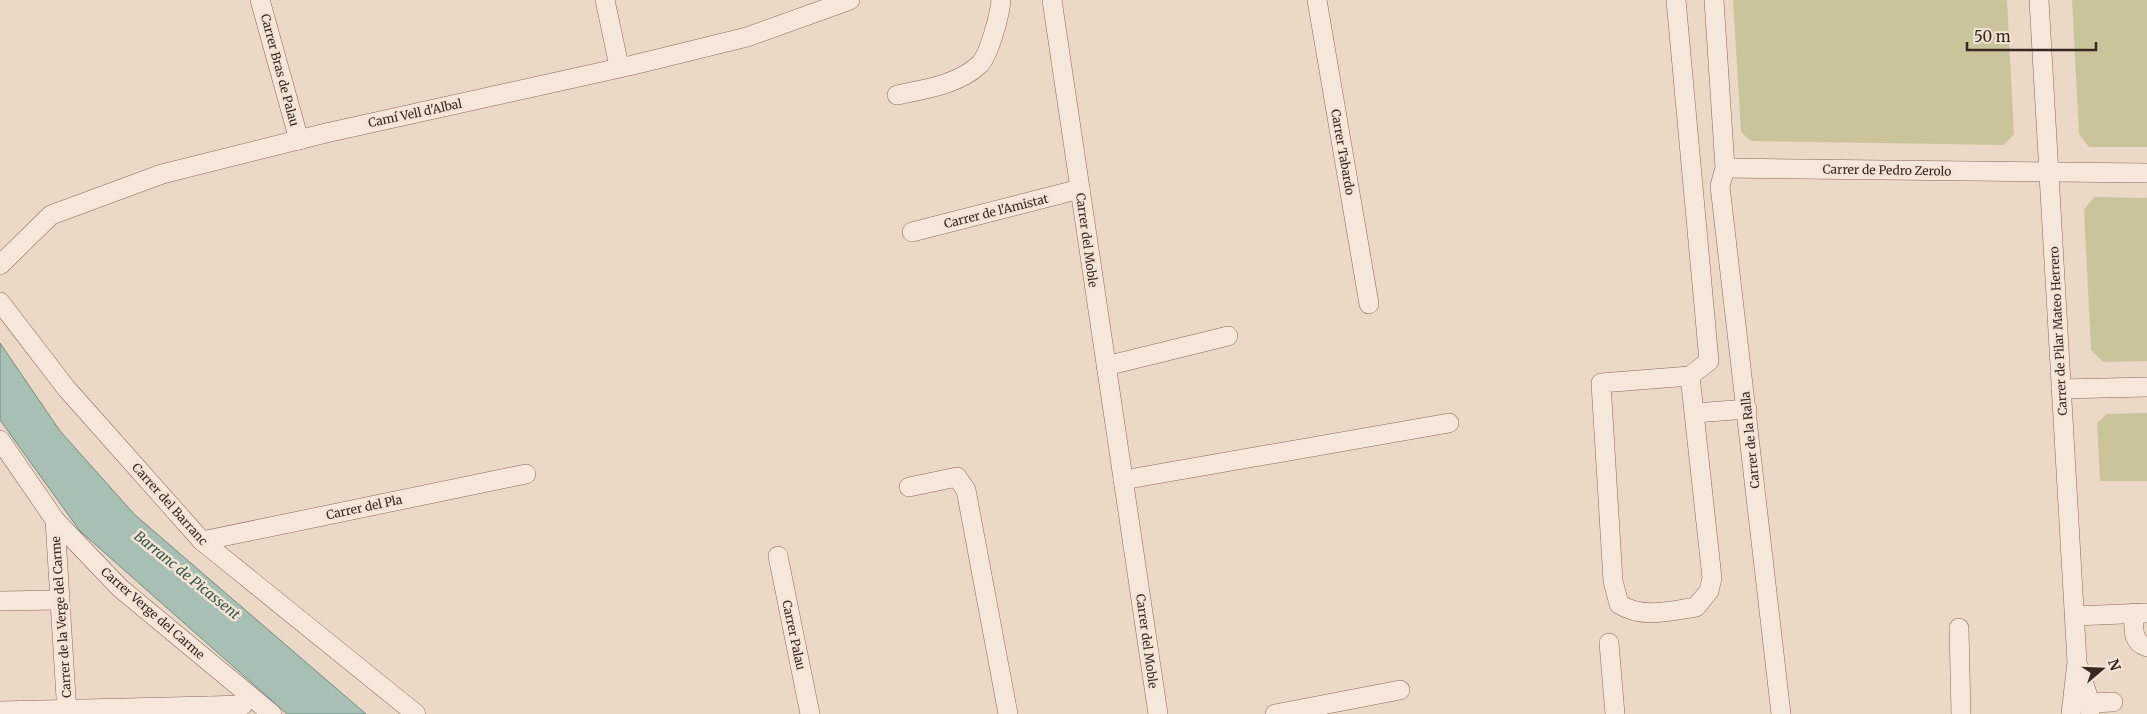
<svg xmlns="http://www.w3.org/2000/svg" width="2147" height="714" font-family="Merriweather,serif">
<rect width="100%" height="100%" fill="#ecd8c7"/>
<g fill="#cac49b">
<polygon points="1733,0 2007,0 2014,134 2004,145 1751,141 1741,132"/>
<polygon points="2072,0 2147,0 2147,147 2089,147 2079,134"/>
<polygon points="2094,197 2147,198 2147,361 2103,362 2091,350 2084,210"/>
<polygon points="2147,413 2147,481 2100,481 2097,423 2107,414"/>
</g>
<polygon fill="#a8c0b3" stroke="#6f8e7e" points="0,343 60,431 135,515 366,714 287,714 80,531 0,420"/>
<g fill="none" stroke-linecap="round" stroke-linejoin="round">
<defs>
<g id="minor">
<polyline points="260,0 299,140"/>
<polyline points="605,0 619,66"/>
<polyline points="1052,0 1158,714"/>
<polyline points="1317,0 1369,304"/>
<polyline points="1676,0 1709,361 1690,376"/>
<polyline points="1714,0 1725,168 1720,186 1781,714"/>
<polyline points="2039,0 2077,662 2071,714"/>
<path d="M 897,95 C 925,89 957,85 979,65 C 989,56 1000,14 1001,0"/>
<polyline points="1725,168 2147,173"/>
<polyline points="912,232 1080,189"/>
<polyline points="0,265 51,215 162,174 326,133 633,65 747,37 850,0"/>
<polyline points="0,302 66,388 202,541 416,714"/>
<polyline points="1106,366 1228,336"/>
<path d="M 1690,376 L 1712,578 L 1709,591 L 1696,607 C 1670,611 1642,619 1619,604 L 1613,581 L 1601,383 Z"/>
<polyline points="2061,389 2147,387"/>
<polyline points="1695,413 1747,409"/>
<polyline points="0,440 55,520 120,588 272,714"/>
<polyline points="1123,480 1449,423"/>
<polyline points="909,487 957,477 966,490 1008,714"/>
<polyline points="55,520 67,714"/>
<polyline points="202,541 526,474"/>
<polyline points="778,556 810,714"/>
<polyline points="0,601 59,600"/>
<path d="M 2134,613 C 2134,628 2131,642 2147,647"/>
<polyline points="2075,616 2147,613"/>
<polyline points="1959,628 1961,714"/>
<polyline points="1609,643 1615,714"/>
<polyline points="2079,668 2090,703 2090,714"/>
<polyline points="2090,703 2113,702"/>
<polyline points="0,711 210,706"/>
<polyline points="210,714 210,706 243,705"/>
<polyline points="1275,714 1400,690"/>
</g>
</defs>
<use href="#minor" stroke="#87695d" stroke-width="20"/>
<use href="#minor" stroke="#f7e7da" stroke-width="19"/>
</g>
<g text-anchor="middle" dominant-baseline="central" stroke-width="5" stroke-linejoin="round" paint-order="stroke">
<g font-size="12" fill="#382620" stroke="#f4e4d6">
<text transform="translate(280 70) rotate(75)">Carrer Bras de Palau</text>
<text transform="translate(415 113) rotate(-12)">Camí Vell d'Albal</text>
<text transform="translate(1343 152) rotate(80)">Carrer Tabardo</text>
<text transform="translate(1887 170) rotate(1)">Carrer de Pedro Zerolo</text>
<text transform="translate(996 211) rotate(-14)">Carrer de l'Amistat</text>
<text transform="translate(1087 240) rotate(82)">Carrer del Moble</text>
<text transform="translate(2058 331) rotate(-93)">Carrer de Pilar Mateo Herrero</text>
<text transform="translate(1750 440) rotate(-96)">Carrer de la Ralla</text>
<text transform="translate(170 504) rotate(48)">Carrer del Barranc</text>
<text transform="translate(364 507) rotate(-12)">Carrer del Pla</text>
<text transform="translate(153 613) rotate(41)">Carrer Verge del Carme</text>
<text transform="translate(61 617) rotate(-94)">Carrer de la Verge del Carme</text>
<text transform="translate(794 635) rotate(78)">Carrer Palau</text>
<text transform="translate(1147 641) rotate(82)">Carrer del Moble</text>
</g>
<g font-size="14" font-style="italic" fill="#30564b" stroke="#f4e4d6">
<text transform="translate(187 575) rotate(39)">Barranc de Picassent</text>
</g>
</g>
<g transform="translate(2102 669) rotate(71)" stroke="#f4e4d6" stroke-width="4" paint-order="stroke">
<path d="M0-4L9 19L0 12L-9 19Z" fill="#382620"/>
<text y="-8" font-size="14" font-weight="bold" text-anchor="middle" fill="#382620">N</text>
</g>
<path d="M1967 42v8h129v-8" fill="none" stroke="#382620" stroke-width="2.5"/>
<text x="1974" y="42" font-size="15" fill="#382620" stroke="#f4e4d6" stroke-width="4" paint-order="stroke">50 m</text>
</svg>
